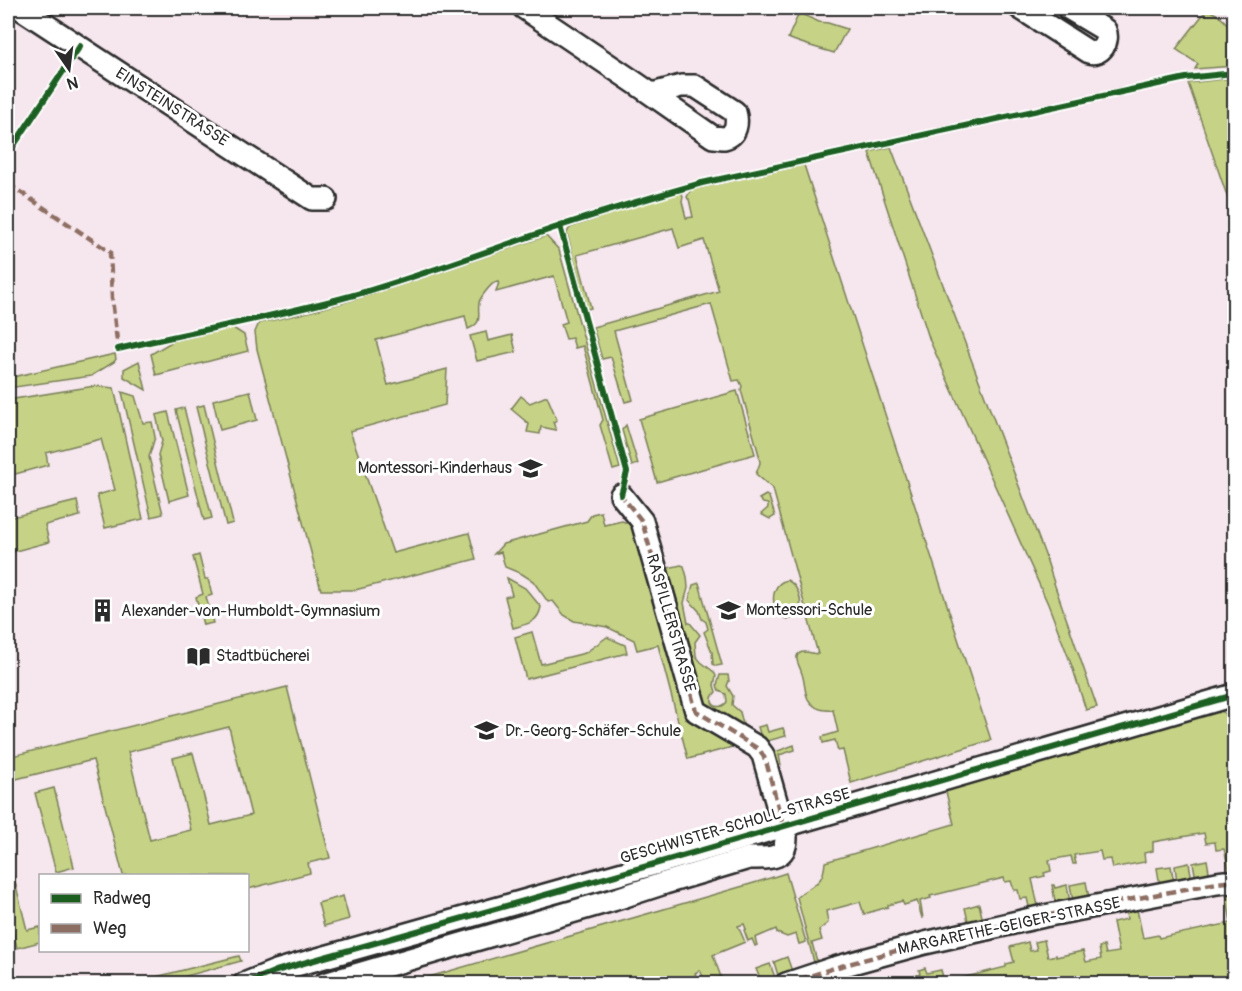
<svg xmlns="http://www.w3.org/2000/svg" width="1242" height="991" font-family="Pangolin,sans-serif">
<rect width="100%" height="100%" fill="#f6e6ed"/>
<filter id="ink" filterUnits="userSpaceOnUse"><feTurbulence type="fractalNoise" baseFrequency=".0167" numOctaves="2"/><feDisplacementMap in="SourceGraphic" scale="12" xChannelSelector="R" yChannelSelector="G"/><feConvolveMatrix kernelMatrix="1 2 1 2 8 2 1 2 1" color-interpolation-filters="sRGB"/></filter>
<g filter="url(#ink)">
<g fill="#c6d386" stroke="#787f58" stroke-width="1.5" fill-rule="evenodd">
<path d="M 1210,11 C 1219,14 1231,26 1234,35 C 1237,42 1235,59 1234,66 L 1195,69 L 1198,64 L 1176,49 L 1205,12 Z"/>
<path d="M 799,13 L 819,22 L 828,23 L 847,29 L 834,53 C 819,48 804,45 788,38 Z"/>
<polygon points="1234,78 1234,216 1188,83"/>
<polygon points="891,147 1045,555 1055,586 1097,707 1086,710 1073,669 1048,604 930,341 869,152"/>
<path d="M 804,165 L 991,740 L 851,783 L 843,750 L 838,751 L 835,740 L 823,743 L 822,737 L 838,732 L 833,710 C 823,711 813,708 808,699 C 804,691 805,680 801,671 C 800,667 796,662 797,657 C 797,656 798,654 800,653 C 805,650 813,654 818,654 L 773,489 L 756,474 L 760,463 L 759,455 L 741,390 L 742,386 L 739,380 L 733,381 L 711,304 L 614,331 L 633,400 L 625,402 L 611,357 L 602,359 L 593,327 L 719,291 L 704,240 L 679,248 L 673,228 L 577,255 L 591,308 L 587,309 L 567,233 L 569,229 L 572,227 L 658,198 L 682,192 L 683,197 L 682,201 L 686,218 L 693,217 L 689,199 L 688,199 L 687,197 L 691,190 Z"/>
<path d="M 546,236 L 559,250 L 620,468 L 613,470 L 600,425 L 603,420 L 583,346 L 575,348 L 572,338 L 566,339 L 561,324 L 567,322 L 554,276 L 496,292 L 499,282 C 497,282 495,282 494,283 C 490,285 479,299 479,303 C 477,316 484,322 468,329 L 465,316 L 376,340 L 388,385 L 447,369 L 445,405 L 350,431 L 393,553 L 469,533 L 476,559 L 355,590 L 321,590 L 257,349 L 255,332 L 259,323 C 357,304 451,268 546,236 Z"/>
<polygon points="233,328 244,335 248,351 156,375 151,354 173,341"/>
<polygon points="486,332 488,341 512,335 516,352 477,361 470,336"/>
<polygon points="115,354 116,359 114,362 91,376 8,388 8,378"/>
<polygon points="139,361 146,390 124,377 124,369"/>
<polygon points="95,386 114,388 143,519 105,528 97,495 115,490 101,439 46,453 48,465 8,476 8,400"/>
<polygon points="250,391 257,420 220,430 213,400"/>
<polygon points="737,391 755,454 657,482 639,419"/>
<polygon points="122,392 135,396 143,423 152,422 155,437 149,457 163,514 151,517"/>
<polygon points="521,396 530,403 547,396 557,420 553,422 556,430 541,427 540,434 527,432 529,424 511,409"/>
<polygon points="204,405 233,523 226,525 196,407"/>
<polygon points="184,408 212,518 204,520 176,410"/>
<polygon points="168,412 189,495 169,501 158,455 162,441 156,415"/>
<polygon points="626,425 638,464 632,466 622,430"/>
<polygon points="766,495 769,497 775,516 770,519 761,514 768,508 768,504 763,503 759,499"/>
<polygon points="77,501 80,516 45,525 49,542 8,553 8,518"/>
<polygon points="601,512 604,525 622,521 633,525 687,717 692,722 736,746 688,759 658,645 637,650 634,640 607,627 574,621 564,615 553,601 548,602 533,581 522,574 505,567 501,552 494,554 503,544 587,521 592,514"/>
<polygon points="199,555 205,579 208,579 212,595 206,597 213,623 203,625 196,597 203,594 193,557"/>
<path d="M 681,565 L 684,566 L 687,577 L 688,588 L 684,603 L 688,623 L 690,623 L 700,635 L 695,642 L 696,656 L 701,662 L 714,672 L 716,676 L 714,685 L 716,692 C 705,702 718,713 727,702 L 726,694 L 719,691 L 717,685 L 720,675 L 728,675 L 729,681 L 727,686 L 733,696 L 732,705 L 740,712 L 744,728 L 706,706 L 668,568 Z"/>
<path d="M 507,578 L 525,588 L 541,607 C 538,623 527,624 513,628 L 505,597 L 512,595 Z"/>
<path d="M 787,580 C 799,586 803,601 799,614 C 777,634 761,586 787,580 Z"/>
<polygon points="699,583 722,665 716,666 713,664 712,652 704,632 708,629 706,622 702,619 699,611 689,600 693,585"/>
<polygon points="532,632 541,664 585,653 607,637 625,645 627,653 526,679 515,637"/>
<path d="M 287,687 L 330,858 L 308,863 L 310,873 L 248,889 L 248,876 L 123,875 L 93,760 L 8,781 L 8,757 ZM 229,727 L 251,815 L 211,825 L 193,753 L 173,758 L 191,830 L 150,840 L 128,752 Z"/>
<path d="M 1217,708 L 1231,718 L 1234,717 L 1234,872 L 1230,873 L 1224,849 L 1216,850 L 1215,842 L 1206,843 L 1204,833 L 1153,842 L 1153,851 L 1144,853 L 1145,862 L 1112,868 L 1110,859 L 1102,860 L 1100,851 L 1074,855 L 1076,864 L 1073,864 L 1071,856 L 1049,860 L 1051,871 L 1044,873 L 1045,876 L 1032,879 L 1039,910 L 1030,911 L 1027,898 L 1020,899 L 1018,890 L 1014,890 L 1011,881 L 1005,882 L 1004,878 L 930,896 L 931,898 L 920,901 L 923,918 L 922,918 L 917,901 L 904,905 L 902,901 L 888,905 L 888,907 L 864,914 L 860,902 L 826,911 L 828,923 L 819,930 L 822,940 L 812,943 L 818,965 L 815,966 L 797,897 C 812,882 823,888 825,862 L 954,824 L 945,788 Z"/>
<polygon points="766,725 768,732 783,728 786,736 767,741 761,737 758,727"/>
<polygon points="794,745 795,750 779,755 781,765 779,765 775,758 775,752"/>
<polygon points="54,788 74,867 56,872 35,793"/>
<polygon points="8,854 27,930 40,927 40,942 17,948 8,911"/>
<polygon points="1207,860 1210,877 1196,879 1193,863"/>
<polygon points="1189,863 1192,880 1177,882 1175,866"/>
<polygon points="1171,866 1174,883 1160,886 1157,868"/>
<polygon points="786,873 806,942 799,944 796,934 787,937 777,933 776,929 755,938 757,945 755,946 752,939 748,941 744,930 746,929 744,924 738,926 745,942 713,955 721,977 707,983 706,983 700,970 695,973 696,975 682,983 677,983 674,980 669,984 408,983 754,883"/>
<polygon points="1086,882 1089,898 1073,901 1070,885"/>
<polygon points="1052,885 1054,885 1055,888 1067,885 1070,903 1056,906"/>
<polygon points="1226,893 1234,899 1234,983 917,984 915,976 920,974 919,970 925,968 927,973 941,970 944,981 953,979 954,980 1006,967 1006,964 1014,962 1010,947 1028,942 1030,951 1037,950 1035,942 1044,940 1048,957 1056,955 1056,957 1083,951 1086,962 1101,959 1099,947 1104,946 1106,954 1119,952 1113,922 1127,919 1125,908 1136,905 1143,938 1158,935 1159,938 1231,923"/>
<polygon points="343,896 349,919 324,926 318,903"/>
<polygon points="979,904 983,921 969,925 965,908"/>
<polygon points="239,956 241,961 161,983 132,983"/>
<polygon points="787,957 793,974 779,979 774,962"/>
<polygon points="770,964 776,980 767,983 762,983 756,969"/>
</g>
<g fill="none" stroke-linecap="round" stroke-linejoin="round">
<defs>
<g id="minor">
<polyline points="20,8 312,199 326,199"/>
<path d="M 524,8 L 637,84 L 713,137 C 714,137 723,138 724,138 C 737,135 738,122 735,112 L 695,86 L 681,86 L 652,94"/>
<path d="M 1020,8 L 1089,52 C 1101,56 1110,41 1105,30 L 1068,8"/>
<polyline points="244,984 276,971 300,964 651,865 1234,695"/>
<path d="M 324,984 L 613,900 L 665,883 L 749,858 C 767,858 787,861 786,836 L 763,755 L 757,747 L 696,711 L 642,521 L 621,495"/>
<polyline points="786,984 834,968 925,943 1044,916 1217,883 1225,882 1234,883"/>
</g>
</defs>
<use href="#minor" stroke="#2b2b2b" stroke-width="26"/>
<use href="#minor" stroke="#fff" stroke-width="21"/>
<g stroke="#8d6e63" stroke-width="4.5" stroke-dasharray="9 4.5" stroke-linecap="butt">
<polyline points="8,184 110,252 112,299 118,349 122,348"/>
<polyline points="622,492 621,495 642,521 696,711 760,750 766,761 783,826"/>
<polyline points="786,984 834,968 925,943 1044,916 1217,883 1225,882 1234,883"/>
</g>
<defs>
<g id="cycleway">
<polyline points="8,154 80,46"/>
<polyline points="560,226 627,472 621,495"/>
<path d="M 118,349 C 199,330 281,316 361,293 C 429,273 496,248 563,225 C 609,210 655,196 702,183 L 1186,78 L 1234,73"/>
<polyline points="244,984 276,971 300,964 651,865 1234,695"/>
</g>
</defs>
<use href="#cycleway" stroke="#fff" stroke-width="10"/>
<use href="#cycleway" stroke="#1b5e20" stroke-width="6"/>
</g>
</g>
<defs>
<symbol id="school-bare" viewBox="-9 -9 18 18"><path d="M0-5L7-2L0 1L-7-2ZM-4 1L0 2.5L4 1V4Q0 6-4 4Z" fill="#2b2b2b" stroke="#fff" stroke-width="2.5" paint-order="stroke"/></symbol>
<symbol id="building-bare" viewBox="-9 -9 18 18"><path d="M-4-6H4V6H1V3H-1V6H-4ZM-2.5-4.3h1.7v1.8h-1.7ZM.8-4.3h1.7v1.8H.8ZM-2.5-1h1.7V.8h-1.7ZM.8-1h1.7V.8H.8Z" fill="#2b2b2b" stroke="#fff" stroke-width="2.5" paint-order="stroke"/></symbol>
<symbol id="library-bare" viewBox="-9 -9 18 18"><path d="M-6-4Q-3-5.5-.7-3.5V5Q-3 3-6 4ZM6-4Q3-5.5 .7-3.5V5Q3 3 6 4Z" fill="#2b2b2b" stroke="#fff" stroke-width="2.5" paint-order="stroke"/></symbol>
</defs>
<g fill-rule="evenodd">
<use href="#school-bare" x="514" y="452" width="33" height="33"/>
<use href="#school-bare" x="712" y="594" width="33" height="33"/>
<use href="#building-bare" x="86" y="594" width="33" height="33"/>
<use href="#library-bare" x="182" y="640" width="33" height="33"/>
<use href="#school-bare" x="470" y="714" width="33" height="33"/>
</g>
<g text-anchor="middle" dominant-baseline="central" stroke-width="6" stroke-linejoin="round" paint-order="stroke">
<g font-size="16" fill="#2b2b2b" stroke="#fff">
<text transform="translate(172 107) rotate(33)">EINSTEINSTRASSE</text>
<text transform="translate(671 623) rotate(74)">RASPILLERSTRASSE</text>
<text transform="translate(735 826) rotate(-16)">GESCHWISTER-SCHOLL-STRASSE</text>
<text transform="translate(1009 926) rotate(-12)">MARGARETHE-GEIGER-STRASSE</text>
</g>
<g font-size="16" fill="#2b2b2b" stroke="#fff" text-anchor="start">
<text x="512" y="468" text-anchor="end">Montessori-Kinderhaus</text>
<text x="746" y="610">Montessori-Schule</text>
<text x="121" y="611">Alexander-von-Humboldt-Gymnasium</text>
<text x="216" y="656">Stadtbücherei</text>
<text x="505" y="731">Dr.-Georg-Schäfer-Schule</text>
</g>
</g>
<rect width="1242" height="991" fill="none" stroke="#fff" stroke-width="30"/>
<rect x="15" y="15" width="1212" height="961" fill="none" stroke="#2b2b2b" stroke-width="2" filter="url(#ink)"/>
<rect x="39" y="874" width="210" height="78" fill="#ffffff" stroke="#aaaaaa" stroke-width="1.5"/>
<rect x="51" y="894" width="30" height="9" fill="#1b5e20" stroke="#aaaaaa" stroke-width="1.5"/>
<text x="93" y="904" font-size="18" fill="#2b2b2b">Radweg</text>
<rect x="51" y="924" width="30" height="9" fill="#8d6e63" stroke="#aaaaaa" stroke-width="1.5"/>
<text x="93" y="934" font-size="18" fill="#2b2b2b">Weg</text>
<g transform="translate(69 69) rotate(166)" stroke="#ffffff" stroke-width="4.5" paint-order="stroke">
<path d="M0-4.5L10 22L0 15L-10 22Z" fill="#2b2b2b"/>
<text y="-9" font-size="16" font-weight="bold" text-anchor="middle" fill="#2b2b2b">N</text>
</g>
</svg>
